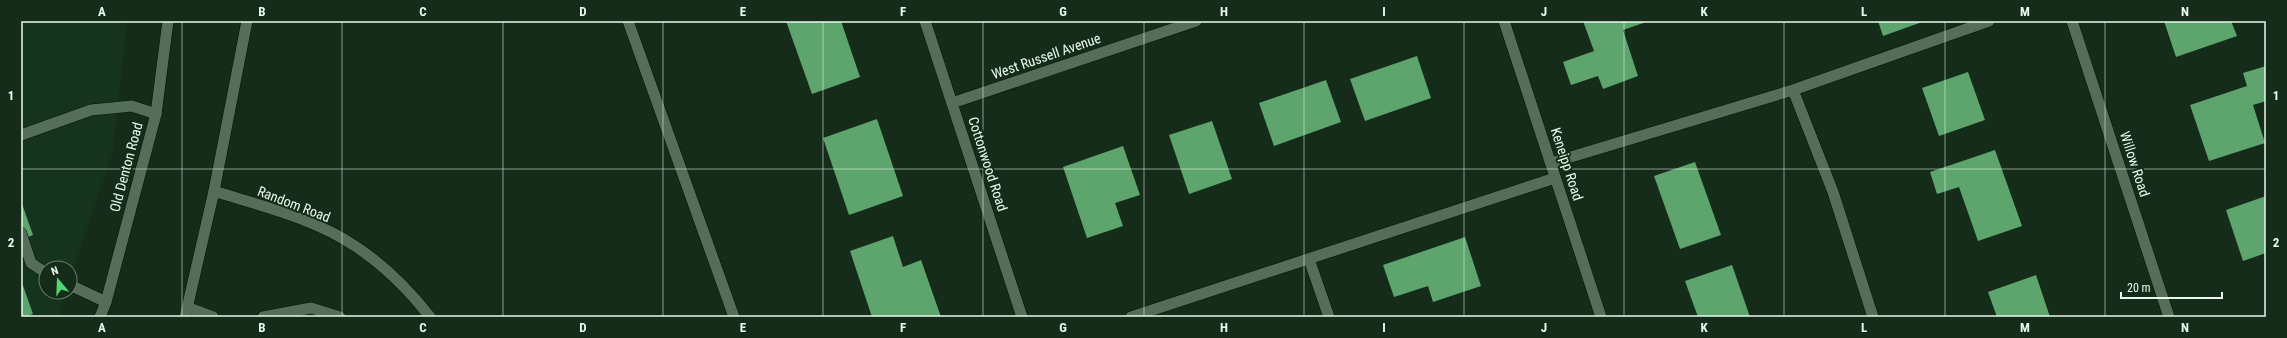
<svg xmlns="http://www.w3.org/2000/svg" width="2287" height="338" font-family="'Roboto Condensed',sans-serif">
<rect width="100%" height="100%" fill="#152c1a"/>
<polygon fill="#16341d" points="21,21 127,21 113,151 70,280 70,268 46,268 46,292 66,292 58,317 21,317"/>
<g fill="#5da56c">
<polygon points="786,21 841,21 860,77 812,94"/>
<polygon points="1583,21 1649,21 1623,30 1638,76 1603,89 1598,76 1571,85 1563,62 1594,51"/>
<polygon points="1878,21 1925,21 1883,36"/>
<polygon points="2164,21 2231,21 2237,36 2176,57"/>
<polygon points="1417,56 1431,98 1365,121 1350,79"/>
<polygon points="2266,66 2266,101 2253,105 2265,143 2209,161 2190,105 2247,86 2243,73"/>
<polygon points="1968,72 1985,120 1939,136 1922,88"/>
<polygon points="1326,80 1341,122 1274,146 1259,103"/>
<polygon points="877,119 903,196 849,215 823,138"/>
<polygon points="1212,121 1232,179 1189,194 1169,135"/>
<polygon points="1123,146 1140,195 1115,203 1123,226 1087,238 1063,167"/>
<polygon points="1995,150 2022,226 1978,241 1959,187 1937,194 1930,172"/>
<polygon points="1695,162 1721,235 1680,249 1654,176"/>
<polygon points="2266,196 2266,253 2243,261 2226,210"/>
<polygon points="21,201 33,235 21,240"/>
<polygon points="893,236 903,267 921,260 941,317 872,317 850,251"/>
<polygon points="1465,237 1481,286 1433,302 1428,286 1394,297 1383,265"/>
<polygon points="1732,265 1750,317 1698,317 1685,281"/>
<polygon points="2036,275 2050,317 1997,317 1988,292"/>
<polygon points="21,280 33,314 25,317 21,317"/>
</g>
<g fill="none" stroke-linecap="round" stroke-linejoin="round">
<defs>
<g id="service">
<polyline points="628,21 734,317"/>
<polyline points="1793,90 1989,21"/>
<polyline points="21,135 91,110 132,106 156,114"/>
<polyline points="1551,163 1793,90 1833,192 1873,317"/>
<polyline points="21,233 31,263 46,273"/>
<polyline points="1309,259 1329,317"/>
<polyline points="70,285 106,302"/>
<polyline points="189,308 213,317"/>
<polyline points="263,317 311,308 340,317"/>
<polyline points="1131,317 1555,178"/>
</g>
<g id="minor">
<polyline points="925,21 1022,317"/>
<polyline points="1504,21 1601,317"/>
<polyline points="2072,21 2169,317"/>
<polyline points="952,103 1196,21"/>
<path d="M 214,191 C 261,206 314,218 355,246 C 384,265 409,290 430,317"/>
</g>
<g id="secondary">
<polyline points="100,317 106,302 156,114 168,21"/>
<polyline points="185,317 214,191 247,21"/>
</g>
</defs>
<use href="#service" stroke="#011404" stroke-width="12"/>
<use href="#minor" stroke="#011404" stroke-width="12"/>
<use href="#secondary" stroke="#011404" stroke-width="12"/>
<use href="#service" stroke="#556e59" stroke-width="11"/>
<use href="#minor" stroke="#556e59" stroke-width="11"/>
<use href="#secondary" stroke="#556e59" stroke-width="11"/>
</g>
<path fill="none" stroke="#eaf9ec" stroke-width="1" stroke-opacity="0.55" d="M 182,21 L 182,317M 342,21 L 342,317M 503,21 L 503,317M 663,21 L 663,317M 823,21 L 823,317M 983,21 L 983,317M 1144,21 L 1144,317M 1304,21 L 1304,317M 1464,21 L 1464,317M 1624,21 L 1624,317M 1784,21 L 1784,317M 1945,21 L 1945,317M 2105,21 L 2105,317M 21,169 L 2266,169"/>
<g text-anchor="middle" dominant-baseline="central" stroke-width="4" stroke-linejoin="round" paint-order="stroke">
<g font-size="14" fill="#eaf9ec" stroke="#152c1a">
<text transform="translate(1046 56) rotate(-19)">West Russell Avenue</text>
<text transform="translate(988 164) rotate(72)">Cottonwood Road</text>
<text transform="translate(1567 164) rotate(72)">Keneipp Road</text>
<text transform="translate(2135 164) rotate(72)">Willow Road</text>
<text transform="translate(126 167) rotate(-75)">Old Denton Road</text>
<text transform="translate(294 204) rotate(21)">Random Road</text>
</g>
</g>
<rect width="2287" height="338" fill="none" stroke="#152c1a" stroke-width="44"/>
<g transform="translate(58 280) rotate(341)"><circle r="19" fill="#152c1a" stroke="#6a7e6e"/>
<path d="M0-3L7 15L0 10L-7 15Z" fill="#50d674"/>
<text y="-6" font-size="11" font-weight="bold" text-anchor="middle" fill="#eaf9ec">N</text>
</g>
<path d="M2121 292v6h101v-6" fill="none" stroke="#eaf9ec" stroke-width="2"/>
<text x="2127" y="292" font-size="12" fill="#eaf9ec" stroke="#152c1a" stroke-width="3" paint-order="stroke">20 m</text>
<rect x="22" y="22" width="2243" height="294" fill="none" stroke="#eaf9ec" stroke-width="1.5"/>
<g font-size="13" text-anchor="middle" font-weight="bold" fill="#eaf9ec">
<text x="102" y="16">A</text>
<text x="262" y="16">B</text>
<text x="423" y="16">C</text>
<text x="583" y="16">D</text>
<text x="743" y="16">E</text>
<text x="903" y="16">F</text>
<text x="1063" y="16">G</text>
<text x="1224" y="16">H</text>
<text x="1384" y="16">I</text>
<text x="1544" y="16">J</text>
<text x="1704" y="16">K</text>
<text x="1864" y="16">L</text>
<text x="2025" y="16">M</text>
<text x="2185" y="16">N</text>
<text x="11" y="100">1</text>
<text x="2276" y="100">1</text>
<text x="11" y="247">2</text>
<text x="2276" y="247">2</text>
<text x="102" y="332">A</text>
<text x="262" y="332">B</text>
<text x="423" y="332">C</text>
<text x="583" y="332">D</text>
<text x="743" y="332">E</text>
<text x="903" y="332">F</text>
<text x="1063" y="332">G</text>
<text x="1224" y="332">H</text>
<text x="1384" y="332">I</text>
<text x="1544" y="332">J</text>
<text x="1704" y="332">K</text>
<text x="1864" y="332">L</text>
<text x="2025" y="332">M</text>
<text x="2185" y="332">N</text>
</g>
</svg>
